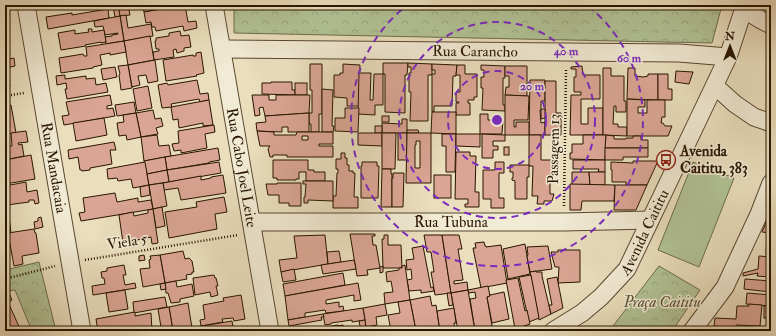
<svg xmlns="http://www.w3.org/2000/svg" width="776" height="336" font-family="'IM FELL Double Pica',serif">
<defs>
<pattern id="forest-crowns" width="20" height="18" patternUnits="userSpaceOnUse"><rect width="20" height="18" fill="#b1c295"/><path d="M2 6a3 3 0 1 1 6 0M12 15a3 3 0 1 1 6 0" fill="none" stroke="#98a67f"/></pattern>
</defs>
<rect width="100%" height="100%" fill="#eadebd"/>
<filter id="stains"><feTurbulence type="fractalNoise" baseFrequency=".005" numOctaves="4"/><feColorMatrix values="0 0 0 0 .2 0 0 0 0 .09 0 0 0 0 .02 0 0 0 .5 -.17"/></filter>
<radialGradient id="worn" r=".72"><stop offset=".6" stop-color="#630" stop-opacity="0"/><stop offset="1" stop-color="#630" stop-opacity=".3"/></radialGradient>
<g fill="url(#forest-crowns)" stroke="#6c6c4a">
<polygon points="234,5 722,5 712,43 234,33"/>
<polygon points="39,262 56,331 32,331 15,290 5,291 5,270"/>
<polygon points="659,266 700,290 672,331 601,331 613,326"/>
</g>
<polygon fill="#b1c295" stroke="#6c6c4a" points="693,162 734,178 699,267 658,250"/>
<g fill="#daa594" stroke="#281500" fill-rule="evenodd">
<polygon points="75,5 118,5 99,8 98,6 75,9"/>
<polygon points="118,5 128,5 130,15 120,16"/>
<polygon points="118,5 120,16 115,17 113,6"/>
<polygon points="142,5 155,5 156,10 144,12"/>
<polygon points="185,5 188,22 196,21 197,28 184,31 183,26 156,31 155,27 152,27 151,22 146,23 144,12"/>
<polygon points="108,9 109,18 48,29 46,17 72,13 72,15"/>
<polygon points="5,10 6,10 9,25 5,26"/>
<polygon points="126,15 128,28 151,24 153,36 124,41 120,16"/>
<polygon points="120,16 124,41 106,44 105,37 112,36 112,35 118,34 118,33 105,35 103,26 95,27 94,21"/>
<polygon points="88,29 92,29 92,32 104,30 106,42 101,43 101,42 85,45 86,46 61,50 58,33 75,30 75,34 89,32"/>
<polygon points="180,31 181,36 189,35 191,47 184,48 184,51 177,53 176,49 173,50 174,57 154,60 153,52 159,51 159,49 156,49 155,41 156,41 156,38 169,36 169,33"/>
<polygon points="150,36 154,60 128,65 124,41"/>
<polygon points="124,41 126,52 110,55 110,53 100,55 102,65 93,67 93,68 61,73 59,58 83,54 84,56 87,56 86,47"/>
<polygon points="201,52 204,73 196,75 197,76 166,81 163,60 193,55 193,56 196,56 196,53"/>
<polygon points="14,58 15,66 6,68 7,70 5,70 5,60"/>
<polygon points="155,60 158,81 148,83 146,75 138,76 140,85 132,87 128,65"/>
<polygon points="383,63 408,63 407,75 405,75 405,113 385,112 385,74 383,74"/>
<polygon points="408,63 432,64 432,75 428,75 428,121 410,121 411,92 409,92 409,73 411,73 411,67 408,67"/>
<polygon points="310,64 322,64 322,114 319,114 319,132 311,132 311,124 309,124 309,113 312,113 312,90 310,90"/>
<polygon points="343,64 360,65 359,106 347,106 347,98 334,97 334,75 340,75 340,73 343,73"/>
<polygon points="432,64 457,65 456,76 453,76 452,106 434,106 434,112 432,112 432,74 435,74 435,70 432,70"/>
<polygon points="128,65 132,88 121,90 119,75 120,74 118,66"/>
<polygon points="457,65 465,65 465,74 477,74 477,97 474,97 474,100 468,100 468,103 470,103 470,115 456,115 456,103 459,103 459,102 456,102 456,92 460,92 460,75 456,75"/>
<polygon points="481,65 505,66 505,78 503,78 503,105 505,105 505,111 482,110 483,88 481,88 481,77 484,77 484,70 481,70"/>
<polygon points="505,66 527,66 527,96 505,95 506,87 509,87 509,76 505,76"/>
<polygon points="582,66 583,75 600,75 600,99 581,99 581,124 588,124 588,108 603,108 603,135 570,135 571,95 581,95 581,92 574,92 574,77 576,77 576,69 571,69 571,67"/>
<polygon points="115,67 117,77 103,80 101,69"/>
<polygon points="603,68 611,68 611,76 624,76 624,101 626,101 626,112 616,112 616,106 614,106 613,124 618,124 618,127 627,127 627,136 603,135"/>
<polygon points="628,68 635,68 635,76 643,77 648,76 648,74 658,74 658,100 627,99"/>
<polygon points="676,71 693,72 689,84 675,82"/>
<polygon points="359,73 371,73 370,100 373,100 374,74 383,74 383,105 375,105 375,115 358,114"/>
<polygon points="658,74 668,74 668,89 672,89 672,100 658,100"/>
<polygon points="65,75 65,79 86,76 86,79 95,78 96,85 106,83 108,92 67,99 65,89 67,89 66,83 57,85 56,76"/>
<polygon points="5,76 8,76 10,86 5,87"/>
<polygon points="197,80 200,94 208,93 209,100 200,102 199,99 171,104 172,107 162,108 158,85 167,83 168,85"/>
<polygon points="530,80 545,80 545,101 541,101 541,110 540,110 541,123 545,122 545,135 529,135"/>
<polygon points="545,81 556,81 556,113 561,113 561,135 545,135"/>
<polygon points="271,82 292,82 292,90 295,90 295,95 262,94 262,83 271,83"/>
<rect x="295" y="83" width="12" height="12"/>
<polygon points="148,86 152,108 137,111 133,89"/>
<polygon points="322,89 333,90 332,126 334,126 333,132 322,132"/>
<polygon points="110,95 112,105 107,106 107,109 113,108 115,116 64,125 62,116 69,115 66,102"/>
<polygon points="252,95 269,95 269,100 276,100 276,95 310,95 309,113 265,116 263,107 259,108 260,115 255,116"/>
<polygon points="505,95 529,96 528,120 514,120 514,127 516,127 516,122 529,122 529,135 505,135"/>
<polygon points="627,99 645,100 645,107 638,107 638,113 647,113 647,100 665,100 665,117 662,117 661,123 663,123 665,126 672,126 668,136 627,136"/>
<polygon points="209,100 213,125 203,126 203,123 179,128 178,119 173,120 171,107"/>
<polygon points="134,102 136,113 117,116 115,105"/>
<polygon points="11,105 16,133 5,134 5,106"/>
<polygon points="345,108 359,108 358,132 335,131 335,118 345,118"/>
<polygon points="541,109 545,109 545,118 541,119"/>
<polygon points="153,110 155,119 161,118 163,126 156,128 158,134 141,137 136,113"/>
<polygon points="432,112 456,112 456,134 431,133"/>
<polygon points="136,113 141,137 127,140 126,135 119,136 117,123 124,122 123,115"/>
<polygon points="309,113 309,132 288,132 288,127 282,127 282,132 257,131 256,123 266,122 265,116"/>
<polygon points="480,114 488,114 488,120 503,120 502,134 480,134"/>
<rect x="382" y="116" width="7" height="6"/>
<polygon points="104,118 107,135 76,141 73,123"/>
<polygon points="402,119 407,119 407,133 382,133 382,123 402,124"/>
<polygon points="214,125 215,132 205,134 207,148 181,153 181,150 174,151 172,144 179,143 178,131"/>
<rect x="375" y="126" width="7" height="7"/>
<polygon points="407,130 418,130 419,133 407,133"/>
<polygon points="26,131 28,142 18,143 19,145 22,144 24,156 5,160 5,147 12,146 11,133"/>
<path d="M 257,131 L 274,132 L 274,135 L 296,135 L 297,132 L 333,132 L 333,144 L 319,144 L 319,146 L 333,146 L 333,157 L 287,157 L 287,155 L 273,155 L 273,157 L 270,157 L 268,149 L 270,146 L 260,146 ZM 302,136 L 308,136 L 308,140 L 302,140 Z"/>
<polygon points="358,133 382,133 382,146 358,145"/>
<polygon points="382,133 396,133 395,169 382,169"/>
<rect x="398" y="133" width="9" height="27"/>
<path d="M 407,133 L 431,133 L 431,183 L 406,183 ZM 416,141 L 420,141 L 420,168 L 415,168 L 415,145 L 416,145 Z"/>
<polygon points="442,134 456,134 455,172 446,172 446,146 442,146"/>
<polygon points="456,134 480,134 480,147 456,146"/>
<polygon points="482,134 505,135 505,141 493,141 493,146 498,146 498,150 493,150 493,158 482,158"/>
<polygon points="157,135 159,146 169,145 171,156 144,161 141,137"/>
<polygon points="529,135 541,135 541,160 557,160 557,174 550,174 550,194 554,194 552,201 544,201 544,204 537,204 538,196 532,196 533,166 529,166"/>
<polygon points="583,135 606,135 605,160 570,159 570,153 572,153 572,144 583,144"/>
<polygon points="606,135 614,136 614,139 626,139 626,138 633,138 633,136 641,136 641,140 648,140 648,148 605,148"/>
<polygon points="114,142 116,150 110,150 112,164 90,168 90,170 82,171 82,170 80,170 78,157 69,159 68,150"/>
<rect x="504" y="147" width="5" height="8"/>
<polygon points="218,148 220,160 209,162 209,163 167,170 165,157"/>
<polygon points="605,148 648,148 648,157 623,157 623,160 605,160"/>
<polygon points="456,152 470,152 470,156 476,156 475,192 479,192 479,207 465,207 465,204 468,204 468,199 455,199"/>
<polygon points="341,153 345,153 345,158 347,158 347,165 349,165 349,171 353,171 353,173 355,173 354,197 358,197 358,208 333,208 333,196 336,196 337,173 338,173 338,169 336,169 336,159 341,159"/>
<polygon points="31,155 35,179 5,184 5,160"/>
<polygon points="165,157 167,170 147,174 144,161"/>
<polygon points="273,160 308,160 308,170 314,170 314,172 325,172 325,181 306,181 306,172 299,172 299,179 296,179 296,180 277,180 277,178 273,178"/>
<polygon points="573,160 605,160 605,172 598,172 599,169 573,169"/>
<polygon points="633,161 658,161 647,185 626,185 626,182 612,182 612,170 611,170 611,162 633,163"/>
<polygon points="145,162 149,185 133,188 131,179 118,181 117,178 108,179 107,169"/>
<polygon points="219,162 221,173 169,182 167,170"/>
<polygon points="362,162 377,162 377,166 379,166 378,198 361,198 361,166 362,166"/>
<polygon points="495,162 504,162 504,173 499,173 499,198 504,198 504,208 491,208 491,199 483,199 483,170 495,170"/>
<polygon points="510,165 529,165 529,177 527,177 527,199 515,199 515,181 512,180 512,178 513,178 513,172 510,172"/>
<polygon points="382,169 391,169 391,174 392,174 392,207 381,207"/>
<polygon points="167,170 169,182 149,185 147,174"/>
<polygon points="572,172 589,172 590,185 572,185"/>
<polygon points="589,172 605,172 605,185 590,185"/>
<polygon points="393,173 404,173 403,207 392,207 392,178 393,178"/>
<polygon points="223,175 226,193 181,200 178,188 164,190 163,183 201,176 201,180 211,178 211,177"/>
<rect x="434" y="175" width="17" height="23"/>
<polygon points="303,181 333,181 333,201 308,200 308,203 304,203 304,197 305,197 306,184 303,184"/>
<polygon points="26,182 27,192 37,190 39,203 35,204 34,200 29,200 29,202 7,205 8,208 5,209 5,186"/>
<polygon points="163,183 167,206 153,209 149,185"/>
<polygon points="277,183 301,183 301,206 289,206 289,203 279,203 279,195 268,195 266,184 277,184"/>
<polygon points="570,184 615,185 614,201 582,201 581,210 570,210"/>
<polygon points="149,185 150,195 141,197 140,187"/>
<polygon points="615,185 647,185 636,210 614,210"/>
<polygon points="115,193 117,202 138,198 138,202 151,200 153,209 81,221 79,213 85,212 83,198"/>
<polygon points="224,197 227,212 215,214 217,229 169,238 165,212 197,207 196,202"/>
<polygon points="162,207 165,226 156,228 153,209"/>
<polygon points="8,208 11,233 5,234 5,209"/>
<polygon points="153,209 158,243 152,244 151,237 123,243 119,215 133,212 134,216 148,213 148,210"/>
<polygon points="771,211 771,233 762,232"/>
<polygon points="41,217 43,227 35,229 34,222 38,221 38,218"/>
<polygon points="34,229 35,233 36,233 39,253 22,256 23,264 14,266 8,233"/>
<polygon points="8,233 9,242 5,242 5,234"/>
<polygon points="770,233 771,233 771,255 766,255 767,237 769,237"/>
<polygon points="350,234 375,234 375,236 372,236 373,245 376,245 380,268 367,270 368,275 357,276"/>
<polygon points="325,235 328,264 281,272 279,260 297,258 294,236"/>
<polygon points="384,235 388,235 388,245 401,245 402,268 383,268 382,239 384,239"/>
<polygon points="424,235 442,235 451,293 435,295 431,272 434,272 431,252 427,252"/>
<polygon points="442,235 459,235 462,249 458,249 463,280 454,281 454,284 467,282 468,290 451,293"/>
<polygon points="484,242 485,246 486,246 486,247 501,245 507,283 481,288 473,248 476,248 475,243"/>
<polygon points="525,244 530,274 508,279 503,249"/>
<polygon points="423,246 431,288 433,287 434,291 421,293 421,290 409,291 407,280 412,279 411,269 407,270 406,260 414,259 412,248"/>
<polygon points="548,246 552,269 530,272 527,256 528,255 527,247"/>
<polygon points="558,250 580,250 580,282 558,283 559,267 555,267 551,252 558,252"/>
<polygon points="183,251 185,259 189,258 192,261 194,272 192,272 192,274 186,275 187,279 165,283 160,255"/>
<polygon points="339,251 341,262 328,264 327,252"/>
<polygon points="144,255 145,260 139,261 139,256"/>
<polygon points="160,255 165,283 143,287 140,269 150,268 149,260 151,259 150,256"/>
<polygon points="759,256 771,257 771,281 769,281 770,277 757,276 758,273 743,276 743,273 758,269"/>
<polygon points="354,260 356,269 323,274 321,265"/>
<polygon points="124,265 126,275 123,275 125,285 135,283 136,288 93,295 92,286 105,284 104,278 102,278 101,272 107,271 107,268"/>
<polygon points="405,265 410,300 385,304 384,293 393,292 391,281 387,282 386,272 399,270 399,268 402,268 402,266"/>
<polygon points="383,266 383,272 380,273 380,267"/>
<polygon points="294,269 296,280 283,282 281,272"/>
<polygon points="536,271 536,272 542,272 542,276 551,314 539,320 530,272"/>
<polygon points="343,273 345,285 285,296 283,284"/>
<polygon points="214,275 215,278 216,278 218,286 216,286 218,295 211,297 210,292 195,295 193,278"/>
<polygon points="531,275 539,318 529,322 519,277"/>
<polygon points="557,277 563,308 551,314 549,305 552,305 547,279"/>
<polygon points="518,278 525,311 527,310 530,324 515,329 506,280"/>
<polygon points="745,279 771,281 771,292 744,289"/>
<polygon points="176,281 177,287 192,284 194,296 180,299 180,302 171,303 168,293 166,293 165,283"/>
<polygon points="165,283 166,289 161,290 160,284"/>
<polygon points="358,283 361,300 354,301 354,295 326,300 326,304 339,302 339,307 343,306 344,311 326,313 325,310 305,313 305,317 288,320 285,296"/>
<polygon points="488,286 490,296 487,297 493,331 475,331 470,299 476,298 475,292 469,293 468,290"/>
<polygon points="125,290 128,309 109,312 106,293"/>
<polygon points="468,290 475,331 458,331 451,293"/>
<polygon points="504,292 509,319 492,323 487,297 490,296 490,295"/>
<polygon points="9,293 12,300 8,302 21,331 5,331 5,294"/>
<polygon points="447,293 451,293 453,305 449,306"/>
<polygon points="747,293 771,295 769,306 746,304"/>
<polygon points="241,295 245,319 234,321 233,318 222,319 223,322 201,326 200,320 205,319 203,305 224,301 223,298"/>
<polygon points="430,296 432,306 436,305 440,331 426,331 426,330 423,330 423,331 416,331 410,300"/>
<polygon points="165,297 167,307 134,313 133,302"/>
<polygon points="410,300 416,331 391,331 388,315 400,313 398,302"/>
<polygon points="188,303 192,328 173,331 169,307"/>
<polygon points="385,304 387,315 376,317 377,325 366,327 363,308"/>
<polygon points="749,304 762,305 760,326 736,325 736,328 714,326 715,318 736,319 737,306 749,306"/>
<rect x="764" y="306" width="7" height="12"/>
<polygon points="169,307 173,331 152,331 152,329 161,327 158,309"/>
<polygon points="363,308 365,320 352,322 352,320 331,323 331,324 325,325 323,314"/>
<polygon points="454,308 456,323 454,323 455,331 440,331 437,311"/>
<polygon points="135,312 135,316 151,313 152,331 98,331 96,319"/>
<polygon points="323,314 324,317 321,317 322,320 289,326 288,320"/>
<polygon points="365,320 366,331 361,331 359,321"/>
<polygon points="232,321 233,327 235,327 235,331 195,331 196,331 196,327"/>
<polygon points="338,325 338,326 343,325 344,331 301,331"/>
<polygon points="715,329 745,331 714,331"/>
</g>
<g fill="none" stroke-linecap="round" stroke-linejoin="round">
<defs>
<g id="minor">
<path id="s1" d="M 26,5 L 82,331"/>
<path id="s2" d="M 214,5 L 270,331"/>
<polyline points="743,9 761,20 771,25"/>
<path id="s3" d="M 222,49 L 679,53 L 728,57"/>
<polyline points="715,86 735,104 754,117 771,123"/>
<path id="s4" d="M 252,222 L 564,222 L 650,220"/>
<path id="s5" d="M 553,331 L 582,313 L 601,297 L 627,269 L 728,57 L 745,5"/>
<polyline points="692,331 725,287 759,214 771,183"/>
</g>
</defs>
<use href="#minor" stroke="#58472f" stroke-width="19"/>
<g stroke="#281500" stroke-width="2.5" stroke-dasharray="1 2" stroke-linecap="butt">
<polyline points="5,96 24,93"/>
<polyline points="564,206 566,69"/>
<polyline points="85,260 238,235"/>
<polyline points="5,279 55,266"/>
</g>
<use href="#minor" stroke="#f1ead4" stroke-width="17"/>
</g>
<g fill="none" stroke="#7b2cbf" stroke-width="2" stroke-dasharray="7 5">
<circle cx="497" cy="120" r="49"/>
<circle cx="497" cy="120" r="98"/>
<path d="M588 6A146 146 0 1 1 406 6"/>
</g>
<defs>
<symbol id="bus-ring" viewBox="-11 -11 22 22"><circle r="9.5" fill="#f1ead4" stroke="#8f2418" stroke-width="1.5"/><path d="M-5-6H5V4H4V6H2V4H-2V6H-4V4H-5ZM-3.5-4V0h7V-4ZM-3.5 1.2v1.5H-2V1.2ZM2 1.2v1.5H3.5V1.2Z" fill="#8f2418"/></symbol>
</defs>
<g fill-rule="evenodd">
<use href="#bus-ring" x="655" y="149" width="22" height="22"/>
</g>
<g text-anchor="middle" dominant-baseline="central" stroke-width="3" stroke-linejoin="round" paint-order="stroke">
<g font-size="15" fill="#281500" stroke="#f1ead4">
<text stroke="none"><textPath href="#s3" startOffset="253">Rua Carancho</textPath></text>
<text transform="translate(554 149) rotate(-89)">Passagem 13</text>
<text stroke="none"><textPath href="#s1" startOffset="165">Rua Mandacaia</textPath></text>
<text stroke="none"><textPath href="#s2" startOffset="165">Rua Cabo Joel Leite</textPath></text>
<text stroke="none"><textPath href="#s4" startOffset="199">Rua Tubuna</textPath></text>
<text stroke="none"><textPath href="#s5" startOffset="138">Avenida Caititu</textPath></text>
<text transform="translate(127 242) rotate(-9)">Viela 5</text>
</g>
<g font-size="15" font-weight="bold" fill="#281500" stroke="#f1ead4" text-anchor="start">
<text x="680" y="151">Avenida<tspan x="680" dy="17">Caititu, 383</tspan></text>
</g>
<g font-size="15" font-style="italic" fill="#585234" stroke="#f1ead4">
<text x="662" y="302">Praça Caititu</text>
</g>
</g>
<circle cx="497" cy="120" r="6" fill="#7b2cbf" stroke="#f1ead4" stroke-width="2"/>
<g font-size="12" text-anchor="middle" font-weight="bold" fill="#7b2cbf" stroke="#f1ead4" stroke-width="3" stroke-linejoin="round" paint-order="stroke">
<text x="566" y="55">40 m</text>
<text x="629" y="62">60 m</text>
<text x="532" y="90">20 m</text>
</g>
<rect width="776" height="336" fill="none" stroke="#eadebd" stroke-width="20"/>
<rect x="6" y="6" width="764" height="324" fill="none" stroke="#281500" stroke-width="2"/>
<rect x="10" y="10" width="756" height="316" fill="none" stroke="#281500"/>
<g transform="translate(730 46)" stroke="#f1ead4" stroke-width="3" paint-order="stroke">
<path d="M0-3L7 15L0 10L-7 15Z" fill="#281500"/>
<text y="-6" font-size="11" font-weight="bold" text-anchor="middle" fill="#281500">N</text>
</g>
<rect width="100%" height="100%" filter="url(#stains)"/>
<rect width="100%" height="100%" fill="url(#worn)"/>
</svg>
